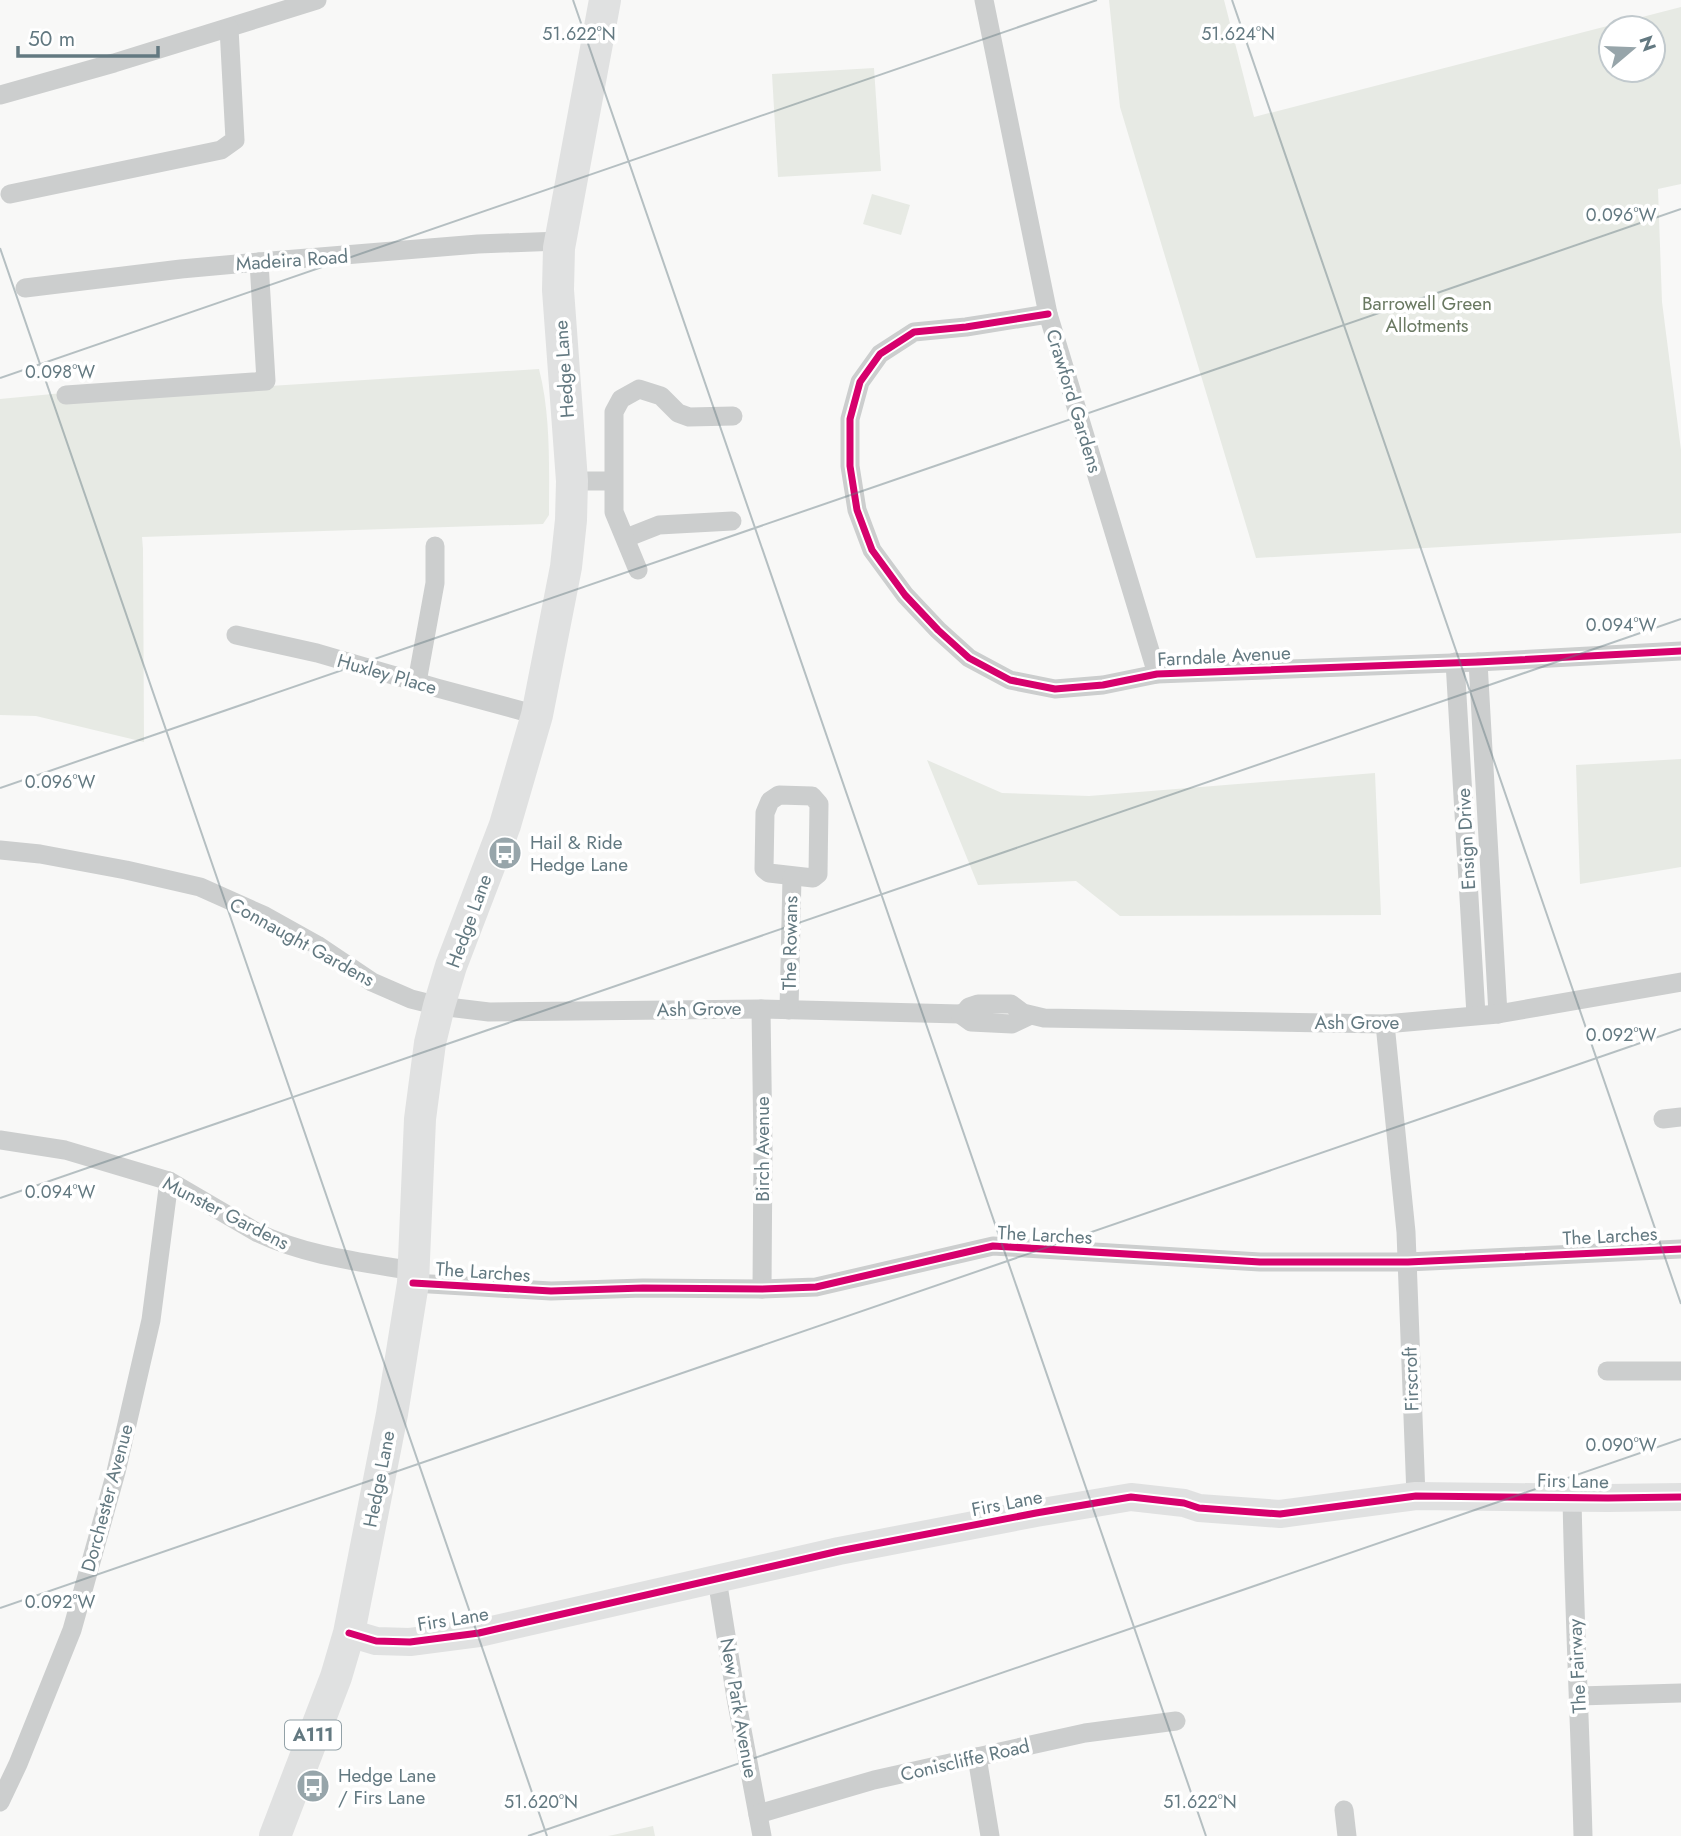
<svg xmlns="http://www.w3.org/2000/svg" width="1681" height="1836" font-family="Jost,sans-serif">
<rect width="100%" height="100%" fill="#f8f8f7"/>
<g fill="#e7eae4" fill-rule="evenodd">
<path d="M 1109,0 L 1224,0 L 1254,117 L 1681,7 L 1681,184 L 1658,189 L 1662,302 L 1681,450 L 1681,533 L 1256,558 L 1120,107 ZM 1611,28 L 1653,28 L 1653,70 L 1611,70 Z"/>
<polygon points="874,68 881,171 778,177 772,74"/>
<polygon points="872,194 910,205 901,235 863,224"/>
<path d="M 539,369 C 551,416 549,467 549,515 L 543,524 L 142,537 L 143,549 L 144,742 L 36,716 L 0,715 L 0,399 L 63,393 L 64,399 Z"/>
<polygon points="1681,759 1681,867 1580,884 1576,765"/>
<polygon points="927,760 1002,793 1089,796 1375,773 1381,915 1120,916 1076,881 978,885"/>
<polygon points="653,1826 655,1836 608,1836 613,1835"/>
</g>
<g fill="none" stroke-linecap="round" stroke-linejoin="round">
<g stroke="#cccece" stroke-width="19">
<polyline points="984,0 1048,314 1157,674"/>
<polyline points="0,95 114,63 317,0"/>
<polyline points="10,194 221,150 235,140 229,28"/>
<polyline points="25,288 181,269 259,262 478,244 560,241"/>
<polyline points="1048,314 966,327 914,332 880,354 860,382 850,419 850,466 857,510 872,550 905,595 938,630 969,658 1010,680 1055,689 1103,685 1157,674 1478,662 1681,651"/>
<polyline points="66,395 266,381 259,262"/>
<polyline points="572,481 613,481"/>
<polyline points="626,538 659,525 732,521"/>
<polyline points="638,570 614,512 614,412 621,399 639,389 661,396 678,413 689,417 733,416"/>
<polyline points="236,635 317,653 437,688 537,715"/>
<polyline points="1455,662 1476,1015"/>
<polyline points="1478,662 1498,1014"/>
<polyline points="417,682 435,583 435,546"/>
<polygon points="779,795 812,796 819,804 818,874 813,878 769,873 764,869 765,813 770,801"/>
<polyline points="0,850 40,854 126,870 200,887 265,916 317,945 372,982 411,999 439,1006 489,1012 761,1009 960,1014"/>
<polyline points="761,1009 763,1148 762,1289"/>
<polyline points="789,1010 792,877"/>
<polyline points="1031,1015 1012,1024 971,1022 960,1014 965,1012 969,1007 978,1004 1011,1004 1023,1013 1044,1018 1385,1024 1498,1014 1681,982"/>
<polyline points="1385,1024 1406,1232 1416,1496"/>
<polyline points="1663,1119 1681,1117"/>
<path d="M 0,1140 L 65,1150 L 169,1181 L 258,1233 C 307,1256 361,1262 413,1271"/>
<polyline points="413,1283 551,1291 643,1288 762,1289 816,1287 993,1246 1260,1262 1408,1262 1681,1249"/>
<polyline points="1607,1371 1681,1371"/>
<path d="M 1572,1497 C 1574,1610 1580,1723 1583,1836"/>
<polyline points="717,1579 736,1698 762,1836"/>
<polyline points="1579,1696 1681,1693"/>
<polyline points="977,1757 990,1836"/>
<polyline points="0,1802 18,1764 72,1630 116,1472 151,1320 169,1181"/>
<polyline points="1344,1810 1347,1836"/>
<polyline points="758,1814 874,1780 977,1757 1085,1733 1176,1721"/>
</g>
<polyline stroke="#e0e1e1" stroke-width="28" points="349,1633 376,1641 410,1642 479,1633 839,1551 1036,1513 1131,1497 1184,1503 1199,1508 1280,1514 1416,1496 1608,1498 1681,1497"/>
<polyline stroke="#e0e1e1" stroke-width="32" points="275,1836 336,1677 349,1633 392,1414 413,1283 420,1119 430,1043 439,1006 451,966 505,825 537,715 566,567 571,520 572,481 558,290 559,248 605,0"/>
<defs>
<g id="cycleway">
<polyline points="1048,314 966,327 914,332 880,354 860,382 850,419 850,466 857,510 872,550 905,595 938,630 969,658 1010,680 1055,689 1103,685 1157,674 1478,662 1681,651"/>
<polyline points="413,1283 551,1291 643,1288 762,1289 816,1287 993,1246 1260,1262 1408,1262 1681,1249"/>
<polyline points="349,1633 376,1641 410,1642 479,1633 839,1551 1036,1513 1131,1497 1184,1503 1199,1508 1280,1514 1416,1496 1608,1498 1681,1497"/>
</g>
</defs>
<use href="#cycleway" stroke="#fff" stroke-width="11"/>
<use href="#cycleway" stroke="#d6006c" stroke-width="7"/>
</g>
<path fill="none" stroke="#637981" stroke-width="2" stroke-opacity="0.45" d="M 573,0 L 1206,1836M 1232,0 L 1681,1304M 0,248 L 547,1836M 0,378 L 1097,0M 0,788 L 1681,209M 0,1198 L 1681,619M 0,1608 L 1681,1029M 528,1836 L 1681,1439"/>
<defs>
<symbol id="bus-disc" viewBox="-11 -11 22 22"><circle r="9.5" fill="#97a5aa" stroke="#fff"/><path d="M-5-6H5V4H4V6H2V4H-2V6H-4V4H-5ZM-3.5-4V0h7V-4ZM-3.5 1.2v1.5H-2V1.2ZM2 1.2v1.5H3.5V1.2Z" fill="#fff"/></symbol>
</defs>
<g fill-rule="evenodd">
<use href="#bus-disc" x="486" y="834" width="38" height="38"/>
<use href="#bus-disc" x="294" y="1767" width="38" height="38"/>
</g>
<g text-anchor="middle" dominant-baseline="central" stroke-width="7" stroke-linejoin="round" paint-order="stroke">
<rect fill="#fff" stroke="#92a1a7" stroke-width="2" x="285" y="1720.5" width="56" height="29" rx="5"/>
<g font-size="18" font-weight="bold" fill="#637981">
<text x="313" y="1735">A111</text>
</g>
<g font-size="19" fill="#637981" stroke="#fff">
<text transform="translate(292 260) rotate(-4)">Madeira Road</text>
<text transform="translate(564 369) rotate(-94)">Hedge Lane</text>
<text transform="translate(1074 401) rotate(73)">Crawford Gardens</text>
<text transform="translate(1224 656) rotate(-3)">Farndale Avenue</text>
<text transform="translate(387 674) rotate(16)">Huxley Place</text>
<text transform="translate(1466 839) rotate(-93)">Ensign Drive</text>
<text transform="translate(469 921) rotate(-70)">Hedge Lane</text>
<text transform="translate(302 942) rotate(29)">Connaught Gardens</text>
<text transform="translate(790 943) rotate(-89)">The Rowans</text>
<text transform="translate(699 1009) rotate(-1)">Ash Grove</text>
<text x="1357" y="1022">Ash Grove</text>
<text transform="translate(762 1149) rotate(-90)">Birch Avenue</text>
<text transform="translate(226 1213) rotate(27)">Munster Gardens</text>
<text transform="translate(1045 1235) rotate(3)">The Larches</text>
<text transform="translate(1610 1236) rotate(-3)">The Larches</text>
<text transform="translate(483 1272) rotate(4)">The Larches</text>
<text transform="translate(1411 1379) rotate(-92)">Firscroft</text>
<text transform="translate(379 1479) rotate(-79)">Hedge Lane</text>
<text transform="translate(1573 1481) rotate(1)">Firs Lane</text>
<text transform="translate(107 1498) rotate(-75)">Dorchester Avenue</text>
<text transform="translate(1007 1503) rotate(-11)">Firs Lane</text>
<text transform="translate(453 1619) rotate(-9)">Firs Lane</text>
<text transform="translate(1577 1666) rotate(-93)">The Fairway</text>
<text transform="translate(739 1708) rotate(80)">New Park Avenue</text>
<text transform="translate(965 1760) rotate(-13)">Coniscliffe Road</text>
</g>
<g font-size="19" fill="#6a7962" stroke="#fff">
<text x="1427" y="303">Barrowell Green<tspan x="1427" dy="22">Allotments</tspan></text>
</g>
<g font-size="19" fill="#637981" stroke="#fff" text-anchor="start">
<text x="530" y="842">Hail &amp; Ride<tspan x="530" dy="22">Hedge Lane</tspan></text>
<text x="338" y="1775">Hedge Lane<tspan x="338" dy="22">/ Firs Lane</tspan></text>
</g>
</g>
<g font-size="18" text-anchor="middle" fill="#637981" stroke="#fff" stroke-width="7" stroke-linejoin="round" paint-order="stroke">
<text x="1238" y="40">51.624°N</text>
<text x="579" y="40">51.622°N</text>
<text x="1621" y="221">0.096°W</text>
<text x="60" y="378">0.098°W</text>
<text x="1621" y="631">0.094°W</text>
<text x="60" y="788">0.096°W</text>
<text x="1621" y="1041">0.092°W</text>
<text x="60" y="1198">0.094°W</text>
<text x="1621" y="1451">0.090°W</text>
<text x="60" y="1608">0.092°W</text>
<text x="541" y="1808">51.620°N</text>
<text x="1200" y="1808">51.622°N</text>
</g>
<g transform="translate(1632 49) rotate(71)"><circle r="33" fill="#ffffff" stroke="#c1c9cd" stroke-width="2"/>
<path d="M0-5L12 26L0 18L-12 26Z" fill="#97a5aa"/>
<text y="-10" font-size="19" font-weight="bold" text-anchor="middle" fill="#637981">N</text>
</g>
<path d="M18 46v10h140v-10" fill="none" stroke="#637981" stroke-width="3.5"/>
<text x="28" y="46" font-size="21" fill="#637981" stroke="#ffffff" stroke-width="5" paint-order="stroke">50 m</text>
</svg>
